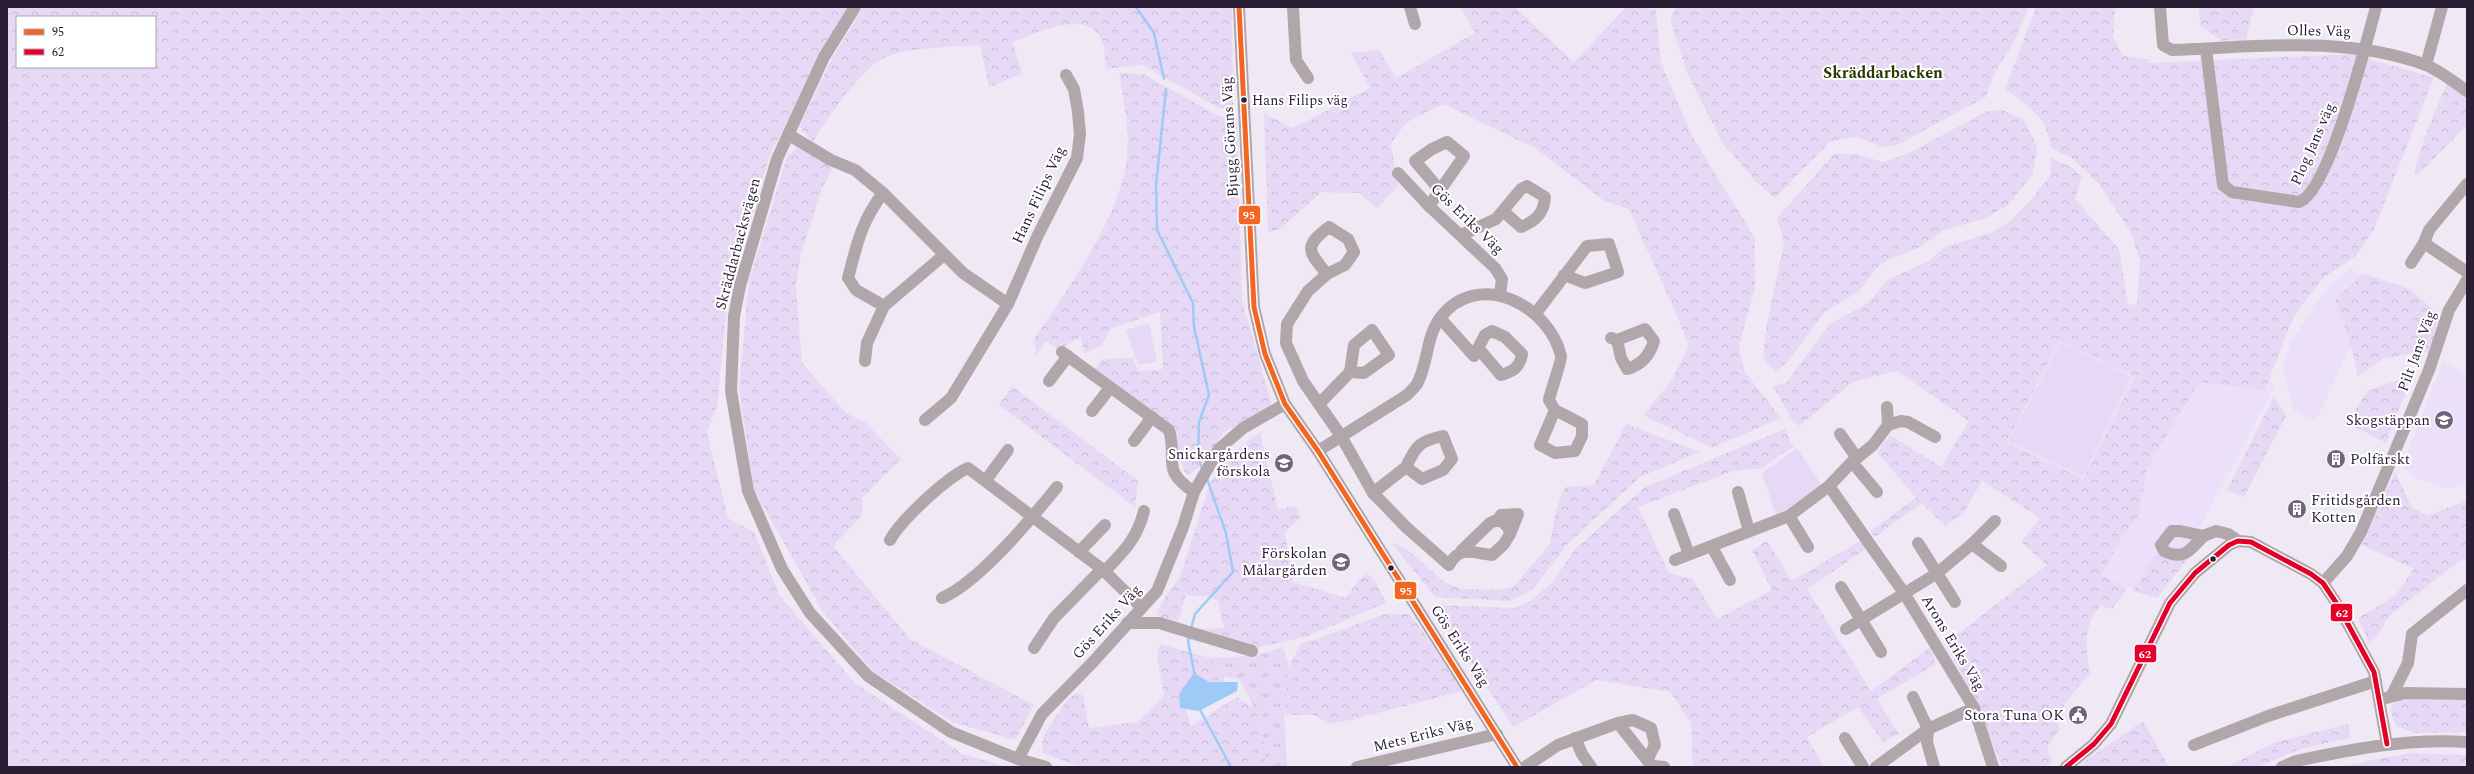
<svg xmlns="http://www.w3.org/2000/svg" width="2474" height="774" font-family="Spectral,serif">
<defs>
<pattern id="grass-tufts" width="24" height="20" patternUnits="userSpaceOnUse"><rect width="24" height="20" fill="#e7d9f5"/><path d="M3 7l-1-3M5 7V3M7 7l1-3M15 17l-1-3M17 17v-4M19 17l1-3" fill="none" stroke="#c6bad3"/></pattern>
<pattern id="forest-crowns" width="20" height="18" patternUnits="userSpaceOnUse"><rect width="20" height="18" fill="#e7d9f5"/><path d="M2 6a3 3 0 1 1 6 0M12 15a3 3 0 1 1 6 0" fill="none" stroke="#c6bad3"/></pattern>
</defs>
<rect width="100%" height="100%" fill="#efe9f5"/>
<g fill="#ecdffa">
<polygon points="2351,268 2357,273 2406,287 2347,353 2316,421 2294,411 2283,369 2291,342 2317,301 2333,283"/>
<polygon points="2060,340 2269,373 2274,388 2199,529 2186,561 2140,590 2100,581 2006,443"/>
<polygon points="2443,362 2467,374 2467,483 2448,489 2416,478 2402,466"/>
</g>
<path fill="url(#grass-tufts)" d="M 1283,647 L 1289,667 L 1284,715 L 1287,767 L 1266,767 C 1264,732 1257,711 1240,680 L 1224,676 L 1210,658 L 1254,656 Z"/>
<g fill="url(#forest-crowns)" fill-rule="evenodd">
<path d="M 7,7 L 849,7 L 770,154 L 727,304 L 717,407 L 707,432 L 728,518 L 754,532 L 780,596 L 855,683 L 963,754 L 1007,767 L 7,767 ZM 17,17 L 155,17 L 155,67 L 17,67 Z"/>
<path d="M 863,7 L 1232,7 L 1233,108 L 1219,108 L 1142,65 L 1106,69 C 1105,60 1105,46 1101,38 C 1085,8 1035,34 1013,42 L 1022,74 L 989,87 L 980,45 C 955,47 900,47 880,60 C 854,78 829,116 813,142 L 799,127 L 832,59 Z"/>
<path d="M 1460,7 L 1515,7 L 1574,62 L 1626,7 L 1656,9 L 1661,63 L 1692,136 L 1755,238 L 1755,288 L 1739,346 L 1744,371 L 1781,418 L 1712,448 L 1643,415 L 1672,380 L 1689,346 C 1672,299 1648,256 1630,210 L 1603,200 L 1535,148 L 1443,104 L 1406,123 L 1391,143 L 1398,186 L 1377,208 L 1359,193 L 1322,192 L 1280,229 L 1268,232 L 1264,113 L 1293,128 L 1370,88 L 1351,53 L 1379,50 L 1396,78 L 1475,33 Z"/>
<polygon points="1678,7 2029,7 2013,44 1995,72 1986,97 1897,145 1883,147 1856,137 1831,141 1775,198 1756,182 1722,142 1687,73 1670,20 1675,9"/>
<path d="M 2036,7 L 2115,7 L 2113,37 L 2123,56 L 2151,60 L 2147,63 L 2353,54 L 2434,78 L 2374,229 L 2356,256 L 2322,279 L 2293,318 L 2265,390 L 2199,382 L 2147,468 L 2139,515 L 2124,533 L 2101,575 L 2127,589 L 2112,609 L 2101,606 C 2082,624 2086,650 2090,673 L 2057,714 L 2059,730 L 2047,747 L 2052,763 L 2043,767 L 2002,767 L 1975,698 L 1945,644 L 2047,565 L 2021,542 L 2040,518 L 1982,481 L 1963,514 L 1945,526 L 1922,503 L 1875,537 L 1870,531 L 1916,498 L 1877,452 L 1890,435 L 1941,467 L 1969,421 L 1897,371 L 1853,382 L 1799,426 L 1790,417 L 1773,386 L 1786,383 L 1829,325 L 1869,302 L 1887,280 L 1929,261 L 1945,247 L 1993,232 L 2009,222 L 2031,200 L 2050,176 L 2051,158 L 2071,167 L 2082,176 L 2075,199 L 2119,249 L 2128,304 L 2137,305 L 2140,261 L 2130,231 L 2099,184 L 2073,159 L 2051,148 C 2049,120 2027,104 2005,89 ZM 2060,340 L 2135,377 L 2083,479 L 2006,443 Z"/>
<polygon points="2199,7 2254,7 2246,39 2223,41 2200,26"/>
<path d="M 1119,72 L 1145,75 L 1217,115 L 1237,121 L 1242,301 L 1272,405 L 1224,432 L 1199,468 L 1188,475 L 1184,471 L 1172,429 L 1094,371 L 1102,359 L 1133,358 L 1138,371 L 1163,369 L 1160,312 L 1110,329 L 1102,345 L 1084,354 L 1081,337 L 1058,350 L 1046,341 L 1036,355 L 1034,339 C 1067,290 1122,216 1127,156 C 1130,128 1123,99 1119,72 Z"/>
<polygon points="2447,83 2467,97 2467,125 2418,175 2414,173 2425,136"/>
<polygon points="2002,110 2024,120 2037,145 2033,174 2008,205 1984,219 1944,230 1921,247 1888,260 1877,268 1858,292 1825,312 1787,362 1775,372 1763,357 1766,328 1784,243 1777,218 1834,154 1857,154 1883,162 1909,153 1987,111"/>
<polygon points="797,147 833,168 822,188 801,254 796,285 802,363 846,413 865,422 901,459 863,497 862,516 833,546 910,639 1034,705 1015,740 952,722 871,670 822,610 754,490 739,389 749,281 787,157"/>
<polygon points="2364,274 2411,290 2439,315 2430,351 2384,358 2358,376 2350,342 2335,299"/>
<polygon points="2412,376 2386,443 2347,423 2368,390"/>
<polygon points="1012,386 1138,481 1135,507 999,405"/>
<polygon points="2274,396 2286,416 2244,497 2227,490"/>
<polygon points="1626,424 1700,452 1640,477 1568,544 1533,589 1511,601 1435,597 1391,542 1406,548 1444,582 1462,589 1499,590 1513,587 1550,544 1556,510 1565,487 1594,485"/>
<polygon points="1785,429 1793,447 1762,468 1733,471 1638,507 1669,573 1693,579 1717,619 1772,590 1752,550 1767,541 1792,581 1860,541 1866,549 1807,589 1871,691 1932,646 1935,664 1877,699 1899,734 1883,742 1858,707 1807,737 1824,767 1693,767 1691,723 1670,692 1597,680 1513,727 1434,605 1516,608 1533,599 1553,581 1576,548 1645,487"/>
<polygon points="1260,432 1278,510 1295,506 1301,517 1285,532 1293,582 1346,598 1360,578 1368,574 1375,580 1386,603 1305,637 1241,651 1190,640 1194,629 1224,628 1218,601 1206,596 1186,595 1178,621 1163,620 1157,614 1162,602 1179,579 1211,481 1233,453"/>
<polygon points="2395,472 2412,508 2428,515 2467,501 2467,559 2458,562 2388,617 2381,630 2370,644 2358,618 2395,596 2414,569 2362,545"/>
<polygon points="2155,555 2186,561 2157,598 2133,591"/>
<polygon points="1384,614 1409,614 1423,631 1462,691 1351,720 1328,724 1315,715 1284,715 1289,667 1301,643 1317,639"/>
<polygon points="1160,644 1210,658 1224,676 1224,685 1183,699 1191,726 1237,697 1256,710 1265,747 1266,767 1080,767 1042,753 1043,736 1068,699 1078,692 1083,696 1089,728 1138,722 1164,696 1157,656"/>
<polygon points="2400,695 2467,697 2467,732 2416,733 2396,726 2390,709"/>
<polygon points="2143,721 2169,767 2076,767"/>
<polygon points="2348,724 2351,738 2303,748 2258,767 2227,767 2273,743"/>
<polygon points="2408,753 2467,755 2467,767 2339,767"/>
</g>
<g fill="#e7d9f5">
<polygon points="1149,323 1157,362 1138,365 1126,330"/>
<polygon points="2061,342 2130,377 2083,476 2009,441"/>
<polygon points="1797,448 1823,487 1792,508 1776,515 1762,473"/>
</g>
<polygon fill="#a0caf6" points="1194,673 1209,682 1238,682 1237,691 1199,711 1180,708 1179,694"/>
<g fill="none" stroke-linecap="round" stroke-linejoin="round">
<g stroke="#a0caf6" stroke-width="2.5">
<polyline points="1136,7 1154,33 1164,79"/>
<polyline points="1166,89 1156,185 1157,230 1193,303 1194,327 1209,395 1199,422 1198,457 1202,468"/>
<polyline points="1191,629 1195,614 1233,572 1226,533 1207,479"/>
<polyline points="1190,635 1188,641 1195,676"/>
<polyline points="1199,708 1231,767"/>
</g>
<g stroke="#b1a7aa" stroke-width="12">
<polyline points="855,7 824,57 777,159 740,286 734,316 731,391 748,491 782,569 810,613 868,676 951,732 1018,759 1046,767"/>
<polyline points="1239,7 1254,307 1265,354 1285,404 1318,451 1517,767"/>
<polyline points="1293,7 1296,60 1308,78"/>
<polyline points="1410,7 1415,24"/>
<path d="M 2160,7 L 2163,45 L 2172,50 C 2256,47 2345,35 2426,65 C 2440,71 2454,82 2467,91"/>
<path d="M 2206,49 L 2223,185 L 2232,192 L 2299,202 C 2329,192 2367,40 2376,7"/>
<polyline points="2426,65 2442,7"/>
<polyline points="789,135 831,160 855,170 883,193 963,273 1008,304"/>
<polyline points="1398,173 1429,206 1495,268 1502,279 1500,294"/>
<polyline points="2467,184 2429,230 2424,243 2467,272"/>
<polyline points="1429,206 1464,156 1447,142 1432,149 1415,161 1439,189"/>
<path d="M 1461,235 L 1496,219 L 1521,189 L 1527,186 L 1545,197 C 1544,213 1536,221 1521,227 L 1504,212"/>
<polyline points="2411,263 2424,243"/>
<path d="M 1327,274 C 1308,251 1303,247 1329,227 L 1348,239 L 1354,252 L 1345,265 L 1327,274 L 1308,291 L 1287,324 L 1286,343 L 1303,381 L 1341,436 L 1373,493 L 1407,528 L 1449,565 C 1460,545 1473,553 1492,555 L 1504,544 L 1510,534 L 1508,527 L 1499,519 L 1490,523 L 1461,551"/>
<polyline points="884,306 944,255"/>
<polyline points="1536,313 1587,246 1609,244 1618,272 1585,283 1564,275"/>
<path d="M 1440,318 L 1474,356 L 1485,335 L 1492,331 L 1505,337 L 1522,354 C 1520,367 1514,371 1501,375 L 1478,348"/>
<path d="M 1611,338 L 1617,340 L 1645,329 L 1654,341 C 1650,355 1641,365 1627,369 L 1621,358 L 1617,340"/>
<path d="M 1062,352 L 1169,430 C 1178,462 1160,469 1194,492"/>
<path d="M 865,361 L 867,343 L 884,306 L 856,290 L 848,278 C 857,244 861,222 883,193"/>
<polyline points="1049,381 1068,356"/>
<polyline points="1319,404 1350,372 1364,373 1389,355 1372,330 1354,345 1350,372"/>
<polyline points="1887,407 1888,425"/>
<polyline points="1092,411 1110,388"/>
<polyline points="925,420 951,398 1008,304 1038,235 1077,158 1080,134 1078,112 1074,89 1066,75"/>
<polyline points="1840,434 1857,458"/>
<polyline points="1134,441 1152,417"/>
<path d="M 1318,451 L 1407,395 C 1410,392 1414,388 1417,384 C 1428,364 1426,337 1440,318 C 1478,268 1549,305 1561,356 C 1562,360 1550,393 1549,400 L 1555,410 L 1540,445 L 1555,453 L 1575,451 L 1582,436 L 1582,424 L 1555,410"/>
<polyline points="1852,462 1877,492"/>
<polyline points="986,480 1008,450"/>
<polyline points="1829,486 1904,593 1974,708 1993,767"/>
<polyline points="1738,492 1749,531"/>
<path d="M 1373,493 L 1406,467 L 1422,479 L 1443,470 L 1452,459 L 1443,436 C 1419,441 1416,446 1406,467"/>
<polyline points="1674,514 1689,554"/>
<polyline points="1789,516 1808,547"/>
<polyline points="1499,519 1501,515 1518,514 1510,534"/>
<path d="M 2204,536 L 2180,531 L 2172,531 L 2161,545 L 2164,551 C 2186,562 2191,547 2204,536 C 2207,534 2212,533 2216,531 L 2228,534 L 2238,541"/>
<path d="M 890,540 C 902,519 946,478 968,468 L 1102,569 L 1141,607"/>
<polyline points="1918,543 1955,602"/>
<polyline points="1972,544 1995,521"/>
<polyline points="1712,547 1730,580"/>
<polyline points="1079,552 1105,525"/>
<polyline points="1675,560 1789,516 1829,486 1852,462 1873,445 1888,425 1901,421 1908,422 1935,437"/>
<path d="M 1104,572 C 1124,551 1137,539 1144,511"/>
<polyline points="2323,583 2347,556 2361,532 2429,370 2449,310 2467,280"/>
<polyline points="1841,587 1881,652"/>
<path d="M 942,598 C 979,582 1031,519 1057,487"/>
<polyline points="1127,623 1159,623 1252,651"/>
<polyline points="1846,629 1936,574 1972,544 2001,566"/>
<polyline points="1034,648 1054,618 1102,569"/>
<polyline points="2392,695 2408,663 2412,634 2467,590"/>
<polyline points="1913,697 1928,729 1927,742 1934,767"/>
<polyline points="2386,698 2405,693 2467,694"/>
<polyline points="1575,738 1582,754 1591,767"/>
<polyline points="1845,738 1863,767"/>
<polyline points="2194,745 2268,716 2376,681"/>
<polyline points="1018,759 1042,714 1093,662 1157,591 1183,527 1194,492 1219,449 1243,428 1285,404"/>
<polyline points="1647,760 1653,766 1664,767"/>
<polyline points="1357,767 1497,734"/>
<polyline points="1525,767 1558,745 1618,723 1633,720 1651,728 1655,745 1647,760 1618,723"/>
<polyline points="1876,767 1928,729 1974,708"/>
<polyline points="2066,767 2094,744 2111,724 2170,603 2195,573 2229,545 2238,541 2251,542 2311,574 2323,583 2337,604 2374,672 2387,744"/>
<path d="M 2282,767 L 2296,761 C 2353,749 2409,738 2467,742"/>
</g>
<defs>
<polyline id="bus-1" points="1239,7 1254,307 1265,354 1285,404 1318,451 1517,767"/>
<polyline id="bus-2" points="2066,767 2094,744 2111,724 2170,603 2195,573 2229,545 2238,541 2251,542 2311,574 2323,583 2337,604 2374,672 2387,744"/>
</defs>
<use href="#bus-1" stroke="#fff" stroke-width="8"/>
<use href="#bus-2" stroke="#fff" stroke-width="8"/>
<use href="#bus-1" stroke="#f26522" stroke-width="5"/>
<use href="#bus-2" stroke="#e4002b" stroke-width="5"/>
</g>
<defs>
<symbol id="school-disc" viewBox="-11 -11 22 22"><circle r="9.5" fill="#6e6578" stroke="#fff"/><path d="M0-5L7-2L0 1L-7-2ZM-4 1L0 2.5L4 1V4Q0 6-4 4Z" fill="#fff"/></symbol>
<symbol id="building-disc" viewBox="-11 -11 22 22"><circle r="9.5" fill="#6e6578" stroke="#fff"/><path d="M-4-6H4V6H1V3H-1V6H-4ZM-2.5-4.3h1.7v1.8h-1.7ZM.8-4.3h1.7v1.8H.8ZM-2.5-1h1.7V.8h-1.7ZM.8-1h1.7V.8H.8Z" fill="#fff"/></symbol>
<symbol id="civic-disc" viewBox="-11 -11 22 22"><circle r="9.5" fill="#6e6578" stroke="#fff"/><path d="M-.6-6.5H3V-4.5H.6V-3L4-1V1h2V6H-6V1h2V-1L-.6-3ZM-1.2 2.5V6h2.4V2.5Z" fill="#fff"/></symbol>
</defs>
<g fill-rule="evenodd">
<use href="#school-disc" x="2433" y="409" width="22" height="22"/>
<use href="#building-disc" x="2325" y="448" width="22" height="22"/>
<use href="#school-disc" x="1273" y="452" width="22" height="22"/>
<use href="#building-disc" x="2286" y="498" width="22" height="22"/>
<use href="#school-disc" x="1330" y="551" width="22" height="22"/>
<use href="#civic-disc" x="2067" y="704" width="22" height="22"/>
</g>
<g fill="#291e34" stroke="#fff" stroke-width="1.5">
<circle cx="1244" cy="100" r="3.5"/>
<circle cx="2213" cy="559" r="3.5"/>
<circle cx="1391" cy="568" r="3.5"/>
</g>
<g text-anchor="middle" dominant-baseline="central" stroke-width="4" stroke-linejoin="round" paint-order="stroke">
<g font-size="14" fill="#291e34" stroke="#fff" text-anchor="start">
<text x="1252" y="100">Hans Filips väg</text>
</g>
<g font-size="15" fill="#291e34" stroke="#fff">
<text transform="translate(2319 31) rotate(1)">Olles Väg</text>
<text transform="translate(1230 137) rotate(-93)">Bjugg Görans Väg</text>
<text transform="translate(2313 144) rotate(-66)">Plog Jans väg</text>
<text transform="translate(1039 195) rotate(-65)">Hans Filips Väg</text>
<text transform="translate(1467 219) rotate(44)">Gös Eriks Väg</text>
<text transform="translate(738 244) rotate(-75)">Skräddarbacksvägen</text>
<text transform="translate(2417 351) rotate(-70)">Pilt Jans Väg</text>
<text transform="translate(1107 622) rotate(-48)">Gös Eriks Väg</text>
<text transform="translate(1953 643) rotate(59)">Arons Eriks Väg</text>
<text transform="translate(1460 646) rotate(57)">Gös Eriks Väg</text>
<text transform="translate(1423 735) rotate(-14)">Mets Eriks Väg</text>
</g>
<g font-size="15" fill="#291e34" stroke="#fff" text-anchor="end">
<text x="2430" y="420">Skogstäppan</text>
<text x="1270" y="454">Snickargårdens<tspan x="1270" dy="17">förskola</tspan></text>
<text x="2350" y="459" text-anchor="start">Polfärskt</text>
<text x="2311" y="500" text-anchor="start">Fritidsgården<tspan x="2311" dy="17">Kotten</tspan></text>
<text x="1327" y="553">Förskolan<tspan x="1327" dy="17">Målargården</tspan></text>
<text x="2064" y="715">Stora Tuna OK</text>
</g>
<g font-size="16" font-weight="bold" fill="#283902" stroke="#fff">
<text x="1883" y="73">Skräddarbacken</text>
</g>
</g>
<g stroke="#fff" stroke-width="1.5">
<rect x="1238" y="205" width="23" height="20" rx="4" fill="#f26522"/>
<rect x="1394" y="581" width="23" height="19" rx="4" fill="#f26522"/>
<rect x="2330" y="603" width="23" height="19" rx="4" fill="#e4002b"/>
<rect x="2134" y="644" width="23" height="19" rx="4" fill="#e4002b"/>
</g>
<g font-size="11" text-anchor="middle" font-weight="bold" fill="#fff">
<text x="1249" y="219">95</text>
<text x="1406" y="595">95</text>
<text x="2342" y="617">62</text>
<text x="2145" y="658">62</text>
</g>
<rect width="2474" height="774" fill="none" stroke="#291e34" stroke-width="16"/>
<rect x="16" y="16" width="140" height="52" fill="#ffffff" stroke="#a9a5ae"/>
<rect x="24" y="29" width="20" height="6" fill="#f26522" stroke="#a9a5ae"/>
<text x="52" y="36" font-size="12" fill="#291e34">95</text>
<rect x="24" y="49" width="20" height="6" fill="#e4002b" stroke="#a9a5ae"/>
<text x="52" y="56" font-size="12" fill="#291e34">62</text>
</svg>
